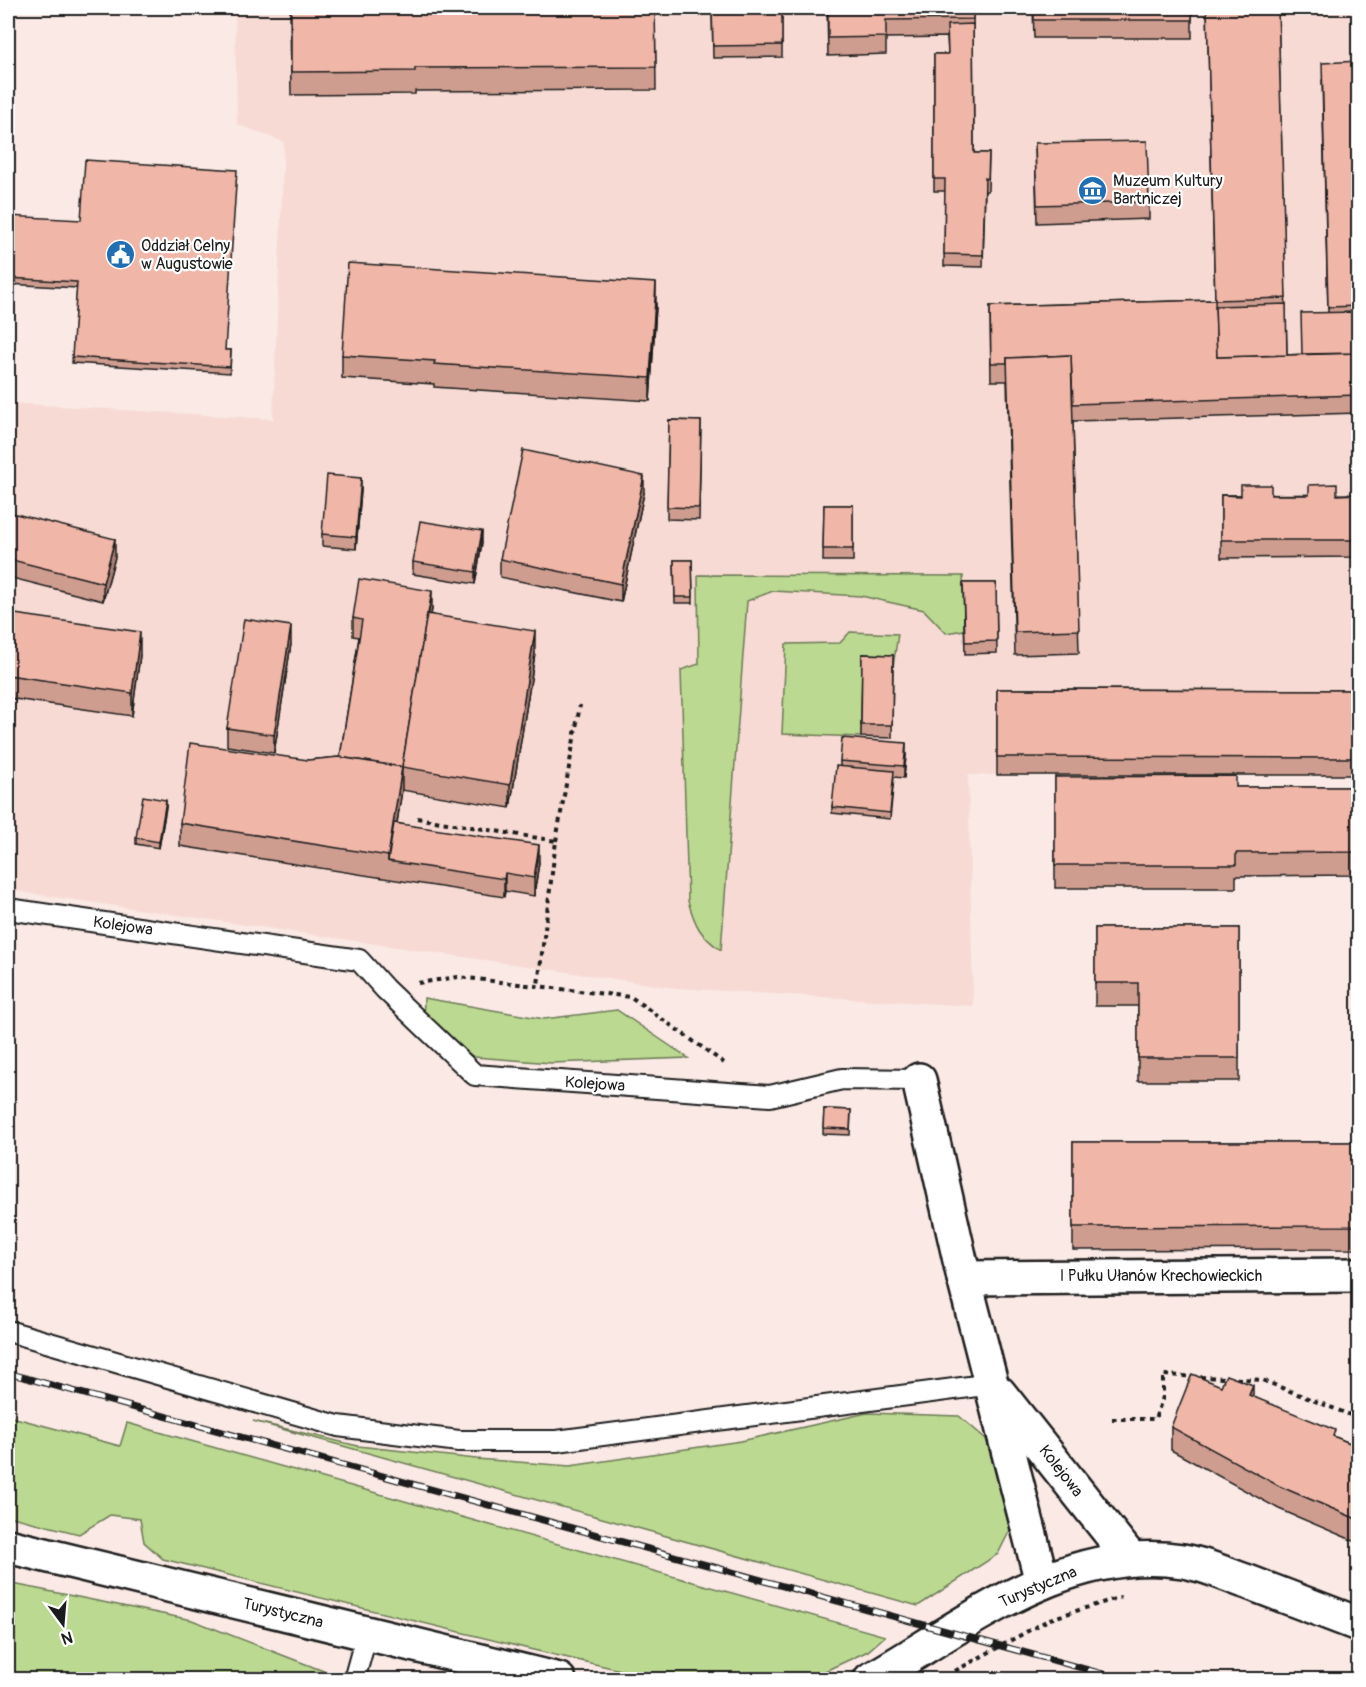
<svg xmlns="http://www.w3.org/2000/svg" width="1366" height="1687" font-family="Pangolin,sans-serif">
<rect width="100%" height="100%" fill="#fae9e5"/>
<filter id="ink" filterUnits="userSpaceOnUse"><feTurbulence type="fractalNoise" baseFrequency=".0167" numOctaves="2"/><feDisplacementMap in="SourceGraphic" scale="12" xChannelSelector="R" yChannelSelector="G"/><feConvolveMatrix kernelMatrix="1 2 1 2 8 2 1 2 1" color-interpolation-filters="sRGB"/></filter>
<g filter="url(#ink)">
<polygon fill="#f7dad3" points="235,8 1358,8 1358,772 968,775 973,1006 676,988 8,890 8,403 273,419 284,142 237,124"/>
<g fill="#bbd991" stroke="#6c7a56" stroke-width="1.5">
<path d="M 698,575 L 963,576 L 964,630 L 946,633 L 924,610 L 861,596 L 773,591 L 747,601 L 721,950 C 700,936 695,925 688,901 L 681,670 L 699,664 Z"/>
<polygon points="850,632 898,634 893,667 862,666 861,737 782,734 786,644 840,643"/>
<polygon points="424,998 544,1019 617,1010 688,1058 551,1063 474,1057 423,1025"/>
<polygon points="867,1413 959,1416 986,1439 1003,1498 1010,1530 998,1554 918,1606 253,1421 358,1446 476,1459 570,1466 741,1441"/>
<polygon points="8,1416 120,1446 127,1423 885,1636 868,1651 808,1679 660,1679 529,1649 163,1559 144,1542 140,1519 110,1515 79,1534 8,1516"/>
<polygon points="8,1583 192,1620 339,1677 372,1679 8,1679"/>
</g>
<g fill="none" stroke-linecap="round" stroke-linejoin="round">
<defs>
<g id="service">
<polyline points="8,909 359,960 385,989 475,1075 770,1096 842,1079 919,1080"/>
<polyline points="8,1331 338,1426 459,1441 557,1441 992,1384"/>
<polyline points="354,1680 367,1633"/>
</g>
<g id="minor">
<polyline points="919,1080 964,1278 1042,1582"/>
<polyline points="964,1278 1358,1275"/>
<polyline points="999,1393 1130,1558"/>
<polyline points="8,1546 559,1680"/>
<path d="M 870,1680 C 966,1625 1065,1543 1183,1561 C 1204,1564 1227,1575 1248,1582 C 1285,1596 1322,1610 1358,1624"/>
</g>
</defs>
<use href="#service" stroke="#1c1c1c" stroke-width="24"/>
<use href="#minor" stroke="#1c1c1c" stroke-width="38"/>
<g stroke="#1c1c1c" stroke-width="4" stroke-dasharray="4.5 4.5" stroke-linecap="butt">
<polyline points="417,818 556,841 538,985"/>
<polyline points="556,841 580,705"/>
<polyline points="418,983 458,977 631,997 727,1065"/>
<polyline points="1112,1419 1155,1419 1163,1397 1163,1375 1262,1380 1358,1418"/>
<polyline points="955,1671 1050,1619 1121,1597"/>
<polyline points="388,1676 402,1680"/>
</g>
<use href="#service" stroke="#fff" stroke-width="20"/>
<use href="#minor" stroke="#fff" stroke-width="33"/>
<defs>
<polyline id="rail" points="8,1373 1125,1680"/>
</defs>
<use href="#rail" stroke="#1c1c1c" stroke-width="7"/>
<use href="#rail" stroke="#fff" stroke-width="4.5" stroke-dasharray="14" stroke-linecap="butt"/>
</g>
<g fill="#ce9d90" stroke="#1c1c1c" stroke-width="1.5">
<polygon points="290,8 655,8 656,90 415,91 415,94 291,95"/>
<polygon points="712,8 782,8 782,57 713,58"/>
<polygon points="827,8 973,8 974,153 989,153 988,191 985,191 983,267 944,266 945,191 934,191 934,54 948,54 947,37 886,38 886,54 828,56"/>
<polygon points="1033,8 1192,8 1192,38 1034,38"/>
<polygon points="1207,8 1278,8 1287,355 1302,354 1328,312 1322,80 1359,61 1359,413 1073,421 1079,653 1015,655 1007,381 991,381 990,306 1215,300"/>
<polygon points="1035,143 1149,202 1149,219 1037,223"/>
<polygon points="8,216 226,350 231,350 230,373 72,363 77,288 8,284"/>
<polygon points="656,306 650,401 434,387 434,384 342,378 342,355"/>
<polygon points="669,420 701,421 699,520 667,519"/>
<polygon points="361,490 356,549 322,546 322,534"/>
<polygon points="644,493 621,602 500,577 500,559"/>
<polygon points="1359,494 1359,557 1221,558 1221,495"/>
<polygon points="824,505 853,505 853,561 823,561"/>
<polygon points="8,512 115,557 103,601 8,577"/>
<polygon points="482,543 475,584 413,574 413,562"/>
<polygon points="674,560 692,560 693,603 675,603"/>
<polygon points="963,583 996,583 997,653 965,654"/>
<polygon points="432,609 431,614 535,654 510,808 402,790 397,823 539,862 534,896 505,891 504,897 180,846 180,823 308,760 340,757 359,637 353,636 353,618"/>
<polygon points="8,613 140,655 132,716 8,698"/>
<polygon points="291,644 274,753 227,746 227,728"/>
<polygon points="862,654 893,655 892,738 861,737"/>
<polygon points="997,689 1359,690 1359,775 997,775"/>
<polygon points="906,755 904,778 894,777 890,819 832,813 832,807 840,766 840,761"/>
<polygon points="1055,777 1236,787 1359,787 1359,875 1236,876 1236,888 1055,888"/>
<polygon points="166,807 159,848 136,844 136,838"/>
<polygon points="1095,928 1239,928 1239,1081 1138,1081 1138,1006 1095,1006"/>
<polygon points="824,1109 851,1110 850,1135 823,1134"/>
<polygon points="1073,1142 1359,1142 1359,1249 1073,1250"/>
<polygon points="1253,1397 1335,1437 1357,1446 1359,1442 1359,1543 1279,1509 1171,1450 1171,1427"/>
</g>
<g fill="#a87f76" stroke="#1c1c1c" stroke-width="1.5">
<polygon points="656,283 656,306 650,401 650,378"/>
<polygon points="644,476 644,493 621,602 621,584"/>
<polygon points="361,478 361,490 356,549 356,537"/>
<polygon points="482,531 482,543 475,584 475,572"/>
<polygon points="115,539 115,557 103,601 103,583"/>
<polygon points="432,591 432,609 406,768"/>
<polygon points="291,626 291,644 274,753 274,735"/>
<polygon points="535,631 535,654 510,808 510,785"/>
<polygon points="140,632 140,655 132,716 132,693"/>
<polygon points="906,743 906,755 904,778 904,766"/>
<polygon points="402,767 402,790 391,862 388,861 388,856"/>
<polygon points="166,800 166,807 159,848 159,842"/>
<polygon points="539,845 539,862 534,896 534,878"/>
<polygon points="505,873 505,891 504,897 504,879"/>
<polygon points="1253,1385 1253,1408 1249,1395"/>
</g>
<g fill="#f0b6a8" stroke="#1c1c1c" stroke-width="1.5">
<polygon points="291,8 655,8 656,67 415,68 415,71 291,72"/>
<polygon points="712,8 782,8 782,45 713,46"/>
<polygon points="828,8 973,8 973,19 886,20 886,37 828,38"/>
<rect x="1034" y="8" width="158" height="12"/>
<polygon points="1207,8 1278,8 1286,298 1215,300"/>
<polygon points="973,24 974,153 989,153 988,179 985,178 983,255 944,254 945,179 934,179 934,54 948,54 947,25"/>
<polygon points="1359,61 1359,306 1328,307 1322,63"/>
<polygon points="1147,141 1149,202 1037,205 1035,143"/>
<polygon points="85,160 237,170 225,350 231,350 230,367 72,357 77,282 8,278 8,216 81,220"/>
<polygon points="348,263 656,283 650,378 434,364 435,361 342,355"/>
<polygon points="1215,300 1217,357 1359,353 1359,395 1073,404 1071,355 1007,358 1007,363 991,363 990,306"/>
<polygon points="1286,304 1287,355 1217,357 1215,306"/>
<polygon points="1359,312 1359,353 1302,354 1301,313"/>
<polygon points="1071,355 1079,630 1015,632 1007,358"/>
<polygon points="669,420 701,421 699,508 667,507"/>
<polygon points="523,450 644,476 621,584 500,559"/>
<polygon points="327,475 361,478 356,537 322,534"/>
<polygon points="1337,484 1337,495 1359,494 1359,540 1221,540 1221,495 1241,496 1241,485 1271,485 1271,495 1309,495 1309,485"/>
<polygon points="824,505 853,505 853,549 823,549"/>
<polygon points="8,512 115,539 103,583 8,559"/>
<polygon points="420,521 482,531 475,572 413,562"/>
<polygon points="674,560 692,560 693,597 675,597"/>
<polygon points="359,579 432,591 428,614 427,614 402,767 340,757 362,620 353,618"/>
<polygon points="963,583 996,583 997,641 965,642"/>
<polygon points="8,613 140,632 132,693 8,675"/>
<polygon points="427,614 535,631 510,785 402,767"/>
<polygon points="244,619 291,626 274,735 227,728"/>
<polygon points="862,654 893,655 892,725 861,725"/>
<polygon points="997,689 1359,690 1359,758 997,757"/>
<polygon points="842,738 906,743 904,766 840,761"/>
<polygon points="190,743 308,760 339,757 402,767 388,856 180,823"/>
<polygon points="836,766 894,771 890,813 832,807"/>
<polygon points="1236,776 1236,787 1359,787 1359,852 1236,853 1236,865 1055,865 1055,777"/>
<polygon points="143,796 166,800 159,842 136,838"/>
<polygon points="394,823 539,845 534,878 505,873 504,879 388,861"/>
<polygon points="1095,928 1239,928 1239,1058 1138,1058 1138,983 1095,983"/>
<polygon points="824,1109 851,1110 850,1129 823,1128"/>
<polygon points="1073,1142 1359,1142 1359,1226 1073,1227"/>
<polygon points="1192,1374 1221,1386 1226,1375 1253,1385 1249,1395 1335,1430 1333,1436 1357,1446 1359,1442 1359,1520 1279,1486 1171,1427"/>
</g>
</g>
<defs>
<symbol id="museum-disc" viewBox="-11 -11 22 22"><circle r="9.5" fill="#1f6fb2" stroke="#fff"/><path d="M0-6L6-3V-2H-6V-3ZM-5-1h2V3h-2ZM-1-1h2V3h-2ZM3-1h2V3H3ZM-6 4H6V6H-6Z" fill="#fff"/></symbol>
<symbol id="civic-disc" viewBox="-11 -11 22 22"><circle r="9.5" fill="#1f6fb2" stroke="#fff"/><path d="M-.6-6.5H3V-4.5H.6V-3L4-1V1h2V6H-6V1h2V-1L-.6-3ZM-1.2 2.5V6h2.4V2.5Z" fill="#fff"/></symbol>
</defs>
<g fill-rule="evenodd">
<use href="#museum-disc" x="1076" y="174" width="33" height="33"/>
<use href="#civic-disc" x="104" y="238" width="33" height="33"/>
</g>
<g text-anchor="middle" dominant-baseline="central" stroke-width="4.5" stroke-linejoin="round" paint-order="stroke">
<g font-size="16" fill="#1c1c1c" stroke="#fff" text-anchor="start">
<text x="1113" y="181">Muzeum Kultury<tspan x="1113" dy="18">Bartniczej</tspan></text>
<text x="141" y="246">Oddział Celny<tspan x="141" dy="18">w Augustowie</tspan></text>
</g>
<g font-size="16" fill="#1c1c1c" stroke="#fff">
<text transform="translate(123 926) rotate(8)">Kolejowa</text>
<text transform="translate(595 1084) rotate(4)">Kolejowa</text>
<text x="1161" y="1276">I Pułku Ułanów Krechowieckich</text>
<text transform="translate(1061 1471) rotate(52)">Kolejowa</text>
<text transform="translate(1038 1587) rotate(-23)">Turystyczna</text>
<text transform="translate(283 1613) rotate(14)">Turystyczna</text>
</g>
</g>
<rect width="1366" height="1687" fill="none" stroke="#fff" stroke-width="30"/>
<rect x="15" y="15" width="1336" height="1657" fill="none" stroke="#1c1c1c" stroke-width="2" filter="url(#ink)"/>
<g transform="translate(63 1624) rotate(164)" stroke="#ffffff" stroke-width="4.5" paint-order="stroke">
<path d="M0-4.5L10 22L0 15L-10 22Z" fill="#1c1c1c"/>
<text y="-9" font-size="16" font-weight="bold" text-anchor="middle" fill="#1c1c1c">N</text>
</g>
</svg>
